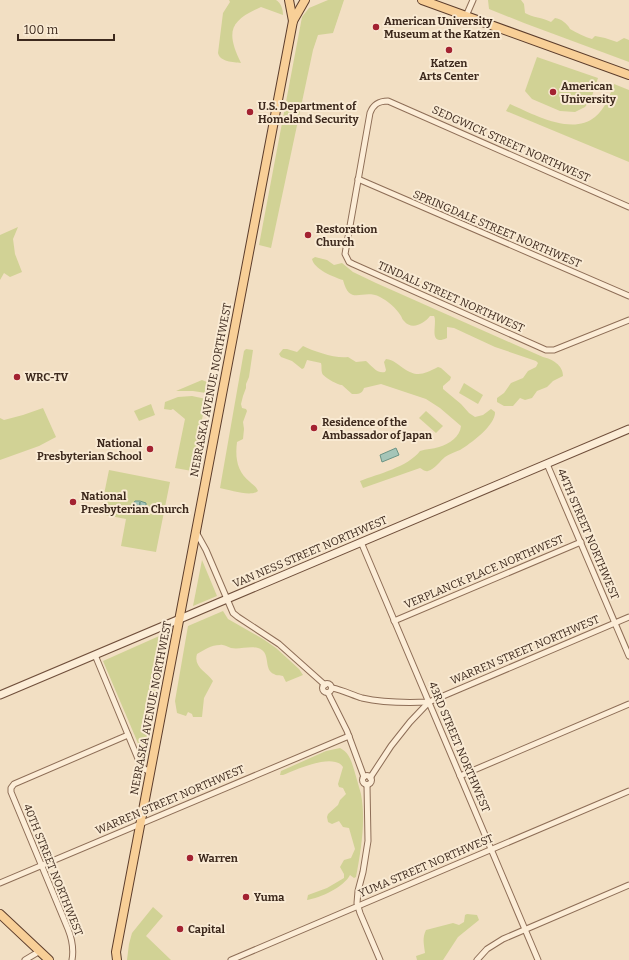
<svg xmlns="http://www.w3.org/2000/svg" width="629" height="960" font-family="Bitter,serif">
<rect width="100%" height="100%" fill="#f2dfc3"/>
<g fill="#d1d295">
<path d="M 229,0 L 276,0 C 281,3 283,9 283,15 L 261,7 C 229,21 226,32 241,63 C 233,62 220,62 218,53 L 223,13 L 230,2 Z"/>
<polygon points="328,0 344,0 333,33 318,35 313,50 271,248 259,245 302,17 309,8"/>
<path d="M 488,0 L 521,0 L 524,4 L 525,13 C 533,18 542,17 551,22 L 555,18 C 561,19 567,23 570,29 C 577,33 585,37 592,39 L 595,36 L 605,38 L 617,42 L 624,38 L 629,40 L 629,62 L 524,23 L 489,9 Z"/>
<polygon points="537,57 598,78 591,99 585,107 575,112 560,111 532,99 525,91"/>
<path d="M 614,84 L 629,90 L 629,162 L 506,111 L 510,104 C 533,114 572,136 595,117 C 605,109 610,95 614,84 Z"/>
<polygon points="18,227 13,239 15,254 22,272 10,277 4,273 0,280 0,235"/>
<path d="M 315,257 L 327,260 L 334,265 L 342,263 L 353,272 L 376,283 L 543,357 C 552,359 563,365 563,376 L 553,381 L 547,387 L 537,391 L 532,398 L 525,400 L 520,398 L 513,406 L 504,406 L 497,402 L 497,398 L 504,393 L 511,383 L 523,378 L 528,371 L 536,367 L 538,363 L 536,361 L 495,347 L 454,328 L 447,327 L 447,338 C 427,347 438,323 434,316 L 430,316 C 425,323 412,331 404,321 C 402,319 402,318 401,316 C 396,308 388,301 380,297 C 362,288 350,307 343,280 C 333,277 314,269 312,259 Z"/>
<path d="M 303,346 C 313,351 336,359 348,357 L 356,362 L 366,361 C 372,366 377,374 385,372 L 386,370 L 384,362 L 386,359 C 394,360 397,364 403,368 C 417,378 424,374 438,367 L 441,368 L 451,377 L 450,380 L 443,386 L 443,389 L 461,404 L 469,413 L 475,417 L 483,415 L 491,409 L 495,412 C 496,425 470,444 460,450 C 455,452 449,454 445,457 C 440,461 435,469 428,471 C 425,472 422,469 420,468 L 363,488 L 360,481 C 378,474 408,467 420,451 C 426,449 433,449 439,447 C 449,444 460,437 461,426 L 440,408 L 426,399 L 381,384 L 364,388 C 362,394 359,394 352,394 L 342,385 C 338,385 323,377 322,373 C 321,370 322,366 321,363 L 307,360 L 304,368 L 302,369 L 292,361 L 281,357 L 279,354 L 283,349 L 287,349 L 297,352 Z"/>
<path d="M 246,349 L 253,350 L 249,377 L 246,384 L 246,388 L 243,396 L 241,404 L 242,408 L 246,409 L 247,411 L 243,422 L 244,429 L 243,439 L 237,442 C 235,458 237,472 250,482 C 253,485 256,486 258,491 C 251,497 230,490 220,488 L 244,351 Z"/>
<polygon points="202,380 207,382 206,393 193,391 176,391"/>
<polygon points="464,383 483,395 478,404 459,393"/>
<polygon points="192,396 206,399 192,471 175,468 185,419 173,409 171,410 164,409 165,402 178,397"/>
<polygon points="151,404 155,415 139,421 134,411"/>
<polygon points="43,408 56,437 39,446 0,460 0,418 4,420 23,415"/>
<polygon points="426,411 443,426 436,433 419,418"/>
<polygon points="109,470 170,482 156,552 121,546 126,519 100,514"/>
<polygon points="202,560 217,596 193,606"/>
<path d="M 223,611 L 228,619 L 263,639 L 276,648 L 299,669 L 303,675 L 286,682 L 283,676 C 280,675 276,676 274,674 C 264,670 270,656 262,650 C 253,644 241,650 231,648 C 227,647 224,644 220,645 C 211,645 204,650 197,654 C 193,667 207,672 213,681 L 204,698 L 202,717 L 193,717 L 192,714 L 188,712 L 186,716 L 177,713 L 175,701 L 188,626 Z"/>
<polygon points="166,633 147,756 143,755 103,661"/>
<path d="M 340,748 C 350,753 352,763 355,773 C 357,780 359,787 361,794 C 366,821 361,850 356,877 L 354,878 L 350,875 C 344,887 320,898 307,900 L 308,895 L 327,888 L 344,878 L 344,874 L 340,867 L 344,860 L 351,858 L 355,849 L 349,828 L 343,827 L 339,821 L 332,824 L 328,822 L 327,817 L 328,814 L 338,805 L 340,800 L 346,794 L 343,788 L 339,787 L 338,784 L 343,767 C 333,752 296,770 283,775 L 280,775 L 281,771 L 326,751 Z"/>
<polygon points="153,907 163,916 146,936 171,960 127,960 129,944 132,933"/>
<path d="M 467,914 L 477,915 L 479,920 L 458,937 L 443,960 L 417,960 L 416,956 L 425,953 C 424,944 422,938 426,930 L 453,923 L 459,925 L 464,922 L 465,915 Z"/>
</g>
<g fill="#a5c5b8" stroke="#6b9485">
<polygon points="396,448 399,455 382,462 380,455"/>
<polygon points="135,501 140,501 146,503 146,508 140,507 140,502 139,507 133,506 138,508 138,513 139,513 140,508 146,510 145,513 138,514 133,511 132,506"/>
</g>
<g fill="none" stroke-linecap="round" stroke-linejoin="round">
<defs>
<g id="street">
<polyline points="466,16 473,0"/>
<polyline points="358,179 629,296"/>
<path d="M 629,207 L 388,101 C 378,101 373,105 370,113 L 345,254 L 349,262 L 353,264 L 546,350 L 554,350 L 629,320"/>
<polyline points="547,464 629,656"/>
<polyline points="196,532 206,550 233,613 238,617 279,644 325,685"/>
<polyline points="361,542 538,960"/>
<polyline points="394,621 581,542"/>
<polyline points="95,655 141,766 146,770 151,771"/>
<circle cx="327" cy="688" r="4.5"/>
<path d="M 332,688 C 343,690 352,695 362,698 C 384,703 407,703 429,702 L 629,617"/>
<polyline points="328,693 347,731 364,777"/>
<circle cx="367" cy="780" r="4.5"/>
<polyline points="460,776 629,704"/>
<polyline points="370,778 391,746 410,722 429,702"/>
<polyline points="367,785 368,841 363,872 358,891 357,903 360,913 380,960"/>
<polyline points="0,883 349,736"/>
<polyline points="25,960 40,951"/>
<path d="M 72,960 C 74,949 72,939 68,929 L 11,792 L 11,788 L 14,784 L 128,735"/>
<polyline points="231,960 629,791"/>
<polyline points="477,960 487,949 503,939 629,885"/>
</g>
<polyline id="secondary" points="0,695 629,429"/>
<g id="primary">
<polyline points="289,0 293,21"/>
<polyline points="422,0 629,75"/>
<polyline points="0,914 49,960"/>
<polyline points="117,960 116,952 293,21 305,0"/>
</g>
</defs>
<use href="#street" stroke="#8e6e57" stroke-width="7"/>
<use href="#secondary" stroke="#704f3b" stroke-width="9"/>
<use href="#primary" stroke="#5c3d2c" stroke-width="10"/>
<use href="#street" stroke="#fcedd7" stroke-width="5"/>
<use href="#secondary" stroke="#fcedd7" stroke-width="7"/>
<use href="#primary" stroke="#f8cf97" stroke-width="8"/>
</g>
<g fill="#a32231" stroke="#f9ead3" stroke-width="1.5">
<circle cx="376" cy="27" r="4"/>
<circle cx="449" cy="50" r="4"/>
<circle cx="553" cy="92" r="4"/>
<circle cx="250" cy="112" r="4"/>
<circle cx="308" cy="235" r="4"/>
<circle cx="17" cy="377" r="4"/>
<circle cx="314" cy="428" r="4"/>
<circle cx="150" cy="449" r="4"/>
<circle cx="73" cy="502" r="4"/>
<circle cx="190" cy="858" r="4"/>
<circle cx="246" cy="897" r="4"/>
<circle cx="180" cy="929" r="4"/>
</g>
<g text-anchor="middle" dominant-baseline="central" stroke-width="4" stroke-linejoin="round" paint-order="stroke">
<g font-size="11" font-weight="bold" fill="#3d291d" stroke="#f9ead3" text-anchor="start">
<text x="384" y="21">American University<tspan x="384" dy="13">Museum at the Katzen</tspan></text>
<text x="449" y="63" text-anchor="middle">Katzen<tspan x="449" dy="13">Arts Center</tspan></text>
<text x="561" y="86">American<tspan x="561" dy="13">University</tspan></text>
<text x="258" y="106">U.S. Department of<tspan x="258" dy="13">Homeland Security</tspan></text>
<text x="316" y="229">Restoration<tspan x="316" dy="13">Church</tspan></text>
<text x="25" y="377">WRC-TV</text>
<text x="322" y="422">Residence of the<tspan x="322" dy="13">Ambassador of Japan</tspan></text>
<text x="142" y="443" text-anchor="end">National<tspan x="142" dy="13">Presbyterian School</tspan></text>
<text x="81" y="496">National<tspan x="81" dy="13">Presbyterian Church</tspan></text>
<text x="198" y="858">Warren</text>
<text x="254" y="897">Yuma</text>
<text x="188" y="929">Capital</text>
</g>
<g font-size="11" fill="#3d291d" stroke="#f9ead3">
<text transform="translate(511 144) rotate(24)">SEDGWICK STREET NORTHWEST</text>
<text transform="translate(497 229) rotate(23)">SPRINGDALE STREET NORTHWEST</text>
<text transform="translate(451 297) rotate(24)">TINDALL STREET NORTHWEST</text>
<text transform="translate(211 390) rotate(-79)">NEBRASKA AVENUE NORTHWEST</text>
<text transform="translate(588 534) rotate(67)">44TH STREET NORTHWEST</text>
<text transform="translate(310 552) rotate(-23)">VAN NESS STREET NORTHWEST</text>
<text transform="translate(484 572) rotate(-23)">VERPLANCK PLACE NORTHWEST</text>
<text transform="translate(525 650) rotate(-23)">WARREN STREET NORTHWEST</text>
<text transform="translate(151 708) rotate(-79)">NEBRASKA AVENUE NORTHWEST</text>
<text transform="translate(459 747) rotate(67)">43RD STREET NORTHWEST</text>
<text transform="translate(170 800) rotate(-23)">WARREN STREET NORTHWEST</text>
<text transform="translate(426 866) rotate(-23)">YUMA STREET NORTHWEST</text>
<text transform="translate(53 870) rotate(68)">40TH STREET NORTHWEST</text>
</g>
</g>
<path d="M18 34v6h96v-6" fill="none" stroke="#3d291d" stroke-width="2"/>
<text x="24" y="34" font-size="12" fill="#3d291d" stroke="#f9ead3" stroke-width="3" paint-order="stroke">100 m</text>
</svg>
